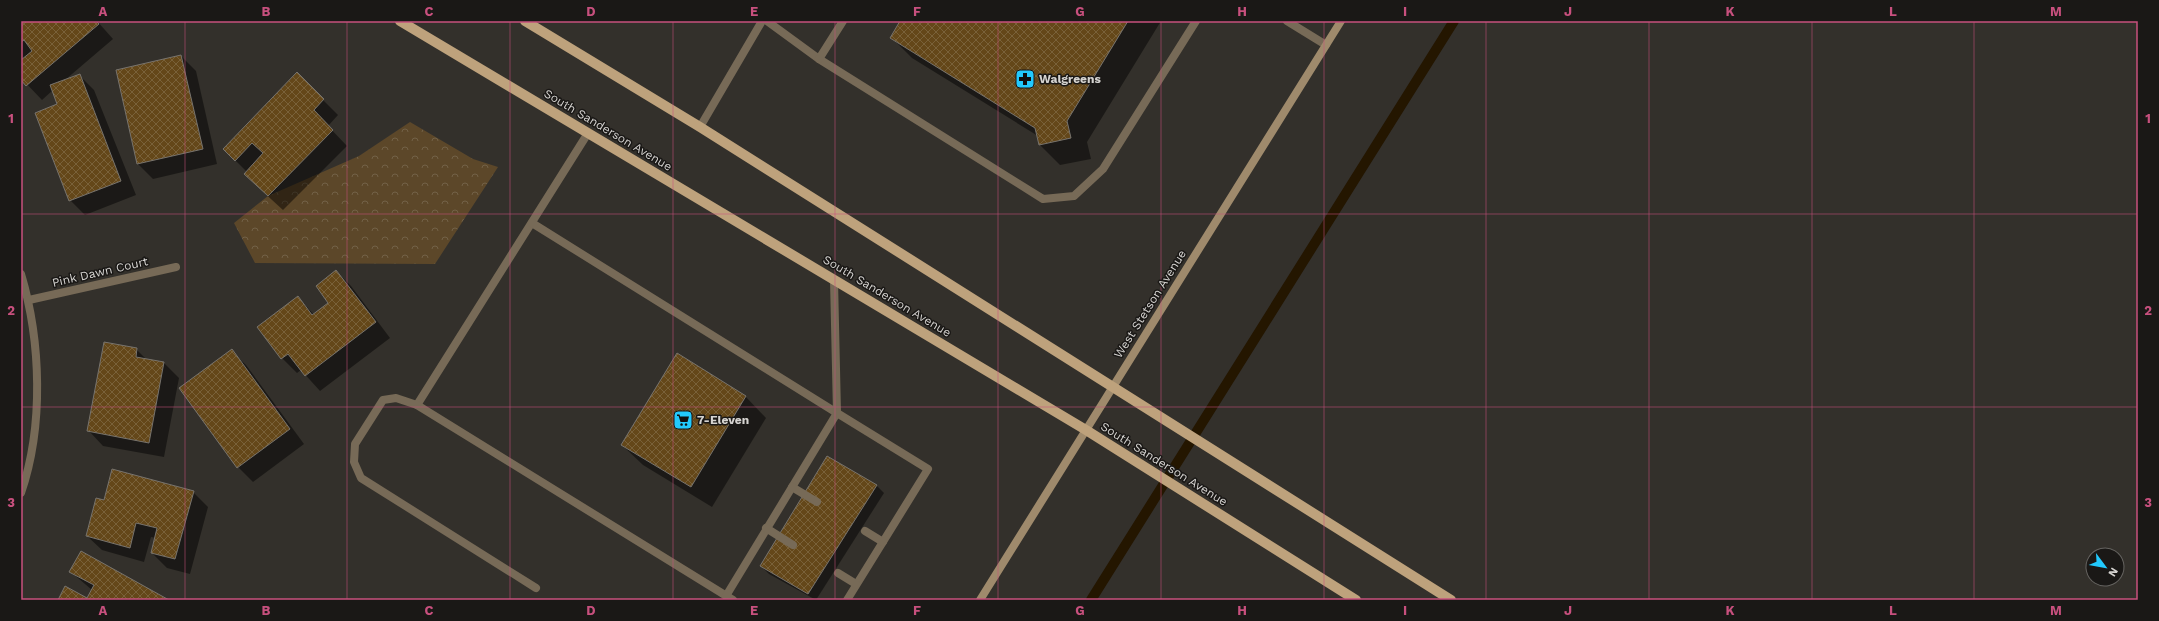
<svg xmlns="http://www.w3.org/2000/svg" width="2159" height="621" font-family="'Work Sans',sans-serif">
<defs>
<pattern id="park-crowns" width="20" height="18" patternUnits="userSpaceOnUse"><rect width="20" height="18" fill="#5c4729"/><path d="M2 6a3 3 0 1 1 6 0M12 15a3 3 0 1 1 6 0" fill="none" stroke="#726147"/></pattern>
<pattern id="building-cross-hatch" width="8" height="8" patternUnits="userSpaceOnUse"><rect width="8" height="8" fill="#644719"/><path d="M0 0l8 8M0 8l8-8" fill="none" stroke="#796139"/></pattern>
</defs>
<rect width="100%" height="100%" fill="#33302b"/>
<polygon fill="url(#park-crowns)" points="410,122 473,159 498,167 435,264 255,263 234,223 268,196 359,156"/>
<g fill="#0007">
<polygon points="21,21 97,21 113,39 65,80 79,75 94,90 136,195 85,215 70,200 59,105 53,90 42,100 21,78"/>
<polygon points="901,21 1161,21 1087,142 1091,159 1060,165 1040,145 1038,136 912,58 891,37"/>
<polygon points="181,56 196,71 217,164 153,179 138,164 118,70"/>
<polygon points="297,74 338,115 328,126 347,146 283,210 260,189 247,172 224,149"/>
<polygon points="336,271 351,286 390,338 320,391 301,370 297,373 282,358 258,327 298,297 314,315 330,303"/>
<polygon points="136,349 148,361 164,363 179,378 164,457 103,446 89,431"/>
<polygon points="231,351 246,365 304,444 253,482 238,467 180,388"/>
<polygon points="677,355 746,397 766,418 712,507 643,465 622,445"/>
<polygon points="876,485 884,493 816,600 769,574 761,566"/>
<polygon points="193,492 208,507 190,574 167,568 152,553 156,538 151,537 144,562 102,550 87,536 105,501"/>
<polygon points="71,572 167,600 59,600 87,599 92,590"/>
</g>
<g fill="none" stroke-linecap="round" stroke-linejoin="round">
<polyline stroke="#241600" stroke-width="10" points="1091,600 1454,21"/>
</g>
<g fill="url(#building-cross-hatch)" stroke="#77736d">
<polygon points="21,21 96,21 99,24 26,86 21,80 21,60 32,51 24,40 21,42"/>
<polygon points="900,21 1128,21 1067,121 1071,138 1039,145 1035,128 890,38"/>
<polygon points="181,55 203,149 137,164 116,70"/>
<polygon points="297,72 324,99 314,110 333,130 268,196 244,174 263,153 252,143 235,161 223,149"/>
<polygon points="80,74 121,181 69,201 35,113 57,104 50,85"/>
<polygon points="336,270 376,322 305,376 288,354 281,359 257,327 298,296 312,315 328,303 316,286"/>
<polygon points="104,342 137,348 136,357 164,362 149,443 87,431"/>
<polygon points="232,349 290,429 237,468 179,388"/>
<polygon points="677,353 746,396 691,487 621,445"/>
<polygon points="827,456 877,485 808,594 760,566"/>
<polygon points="112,469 194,491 175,559 151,553 157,528 136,523 130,548 86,536 96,498 104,500"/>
<polygon points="81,551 169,600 58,600 65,586 87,598 94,585 69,572"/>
</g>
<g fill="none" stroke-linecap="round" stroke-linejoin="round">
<g stroke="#776a57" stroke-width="8">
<polyline points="767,21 819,59 1043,199 1074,196 1103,169 1196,21"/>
<polyline points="1287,21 1326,45"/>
<polyline points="819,59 843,21"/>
<polyline points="700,127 762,21"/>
<polyline points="588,133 417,405 733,600"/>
<polyline points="532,223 837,413 726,596"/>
<polyline points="834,280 837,413 928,469 847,600"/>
<polyline points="417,405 396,398 383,400 355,444 354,462 361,478 536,588"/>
<polyline points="792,487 817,502"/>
<polyline points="766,528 793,545"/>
<polyline points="865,531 883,542"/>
<polyline points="838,573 856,584"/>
</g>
<g stroke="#776a57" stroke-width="8">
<path d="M 21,274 C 41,341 44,426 21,493"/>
<polyline points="29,300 176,267"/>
</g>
<polyline stroke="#9f8a6c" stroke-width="8" points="980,600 1341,21"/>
<g stroke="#bea27c" stroke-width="10">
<polyline points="400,21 1086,430 1356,600"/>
<polyline points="525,21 700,127 1451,600"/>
</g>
</g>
<path fill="none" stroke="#c8507e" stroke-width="1" stroke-opacity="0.55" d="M 185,21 L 185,600M 347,21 L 347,600M 510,21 L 510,600M 673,21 L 673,600M 835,21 L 835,600M 998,21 L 998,600M 1161,21 L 1161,600M 1324,21 L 1324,600M 1486,21 L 1486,600M 1649,21 L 1649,600M 1812,21 L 1812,600M 1974,21 L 1974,600M 21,214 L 2138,214M 21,407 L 2138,407"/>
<defs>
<symbol id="pharmacy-square" viewBox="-11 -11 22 22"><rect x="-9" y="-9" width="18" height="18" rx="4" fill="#22c9fd" stroke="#1a1816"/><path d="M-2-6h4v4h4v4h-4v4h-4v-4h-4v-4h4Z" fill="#111"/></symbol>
<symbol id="supermarket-square" viewBox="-11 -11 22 22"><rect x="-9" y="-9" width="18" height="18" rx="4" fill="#22c9fd" stroke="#1a1816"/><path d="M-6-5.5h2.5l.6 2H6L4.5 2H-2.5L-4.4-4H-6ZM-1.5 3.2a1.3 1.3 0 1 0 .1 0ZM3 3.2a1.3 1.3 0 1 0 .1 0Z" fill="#111"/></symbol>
</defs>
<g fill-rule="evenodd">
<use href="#pharmacy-square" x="1014" y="68" width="22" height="22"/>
<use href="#supermarket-square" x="672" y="409" width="22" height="22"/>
</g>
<g text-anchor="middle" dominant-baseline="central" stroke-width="3" stroke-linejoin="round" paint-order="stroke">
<g font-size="12" font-weight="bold" fill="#d5d3d0" stroke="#1a1816" text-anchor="start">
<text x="1039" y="79">Walgreens</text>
<text x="697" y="420">7-Eleven</text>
</g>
<g font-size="12" fill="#d5d3d0" stroke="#1a1816">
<text transform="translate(608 130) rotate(31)">South Sanderson Avenue</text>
<text transform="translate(100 272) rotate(-13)">Pink Dawn Court</text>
<text transform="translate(887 296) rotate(31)">South Sanderson Avenue</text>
<text transform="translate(1150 304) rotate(-58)">West Stetson Avenue</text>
<text transform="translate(1164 464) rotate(32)">South Sanderson Avenue</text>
</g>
</g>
<rect width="2159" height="621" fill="none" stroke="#1a1816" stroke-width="44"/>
<g transform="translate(2105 567) rotate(122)"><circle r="19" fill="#1a1816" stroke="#656360"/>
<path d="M0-3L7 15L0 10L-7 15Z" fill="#22c9fd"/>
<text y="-6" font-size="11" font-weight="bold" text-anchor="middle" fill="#d5d3d0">N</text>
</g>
<rect x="22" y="22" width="2115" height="577" fill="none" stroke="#c8507e" stroke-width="1.5"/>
<g font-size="13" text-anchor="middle" font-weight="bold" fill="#c8507e">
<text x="103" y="16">A</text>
<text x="266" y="16">B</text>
<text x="429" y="16">C</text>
<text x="591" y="16">D</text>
<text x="754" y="16">E</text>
<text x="917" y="16">F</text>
<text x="1080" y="16">G</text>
<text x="1242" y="16">H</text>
<text x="1405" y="16">I</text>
<text x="1568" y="16">J</text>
<text x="1730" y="16">K</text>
<text x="1893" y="16">L</text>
<text x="2056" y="16">M</text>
<text x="11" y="123">1</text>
<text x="2148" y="123">1</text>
<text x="11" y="315">2</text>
<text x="2148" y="315">2</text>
<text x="11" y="507">3</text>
<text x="2148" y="507">3</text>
<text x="103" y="615">A</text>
<text x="266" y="615">B</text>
<text x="429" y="615">C</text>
<text x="591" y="615">D</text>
<text x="754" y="615">E</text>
<text x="917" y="615">F</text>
<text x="1080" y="615">G</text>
<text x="1242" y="615">H</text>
<text x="1405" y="615">I</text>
<text x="1568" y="615">J</text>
<text x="1730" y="615">K</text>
<text x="1893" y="615">L</text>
<text x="2056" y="615">M</text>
</g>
</svg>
